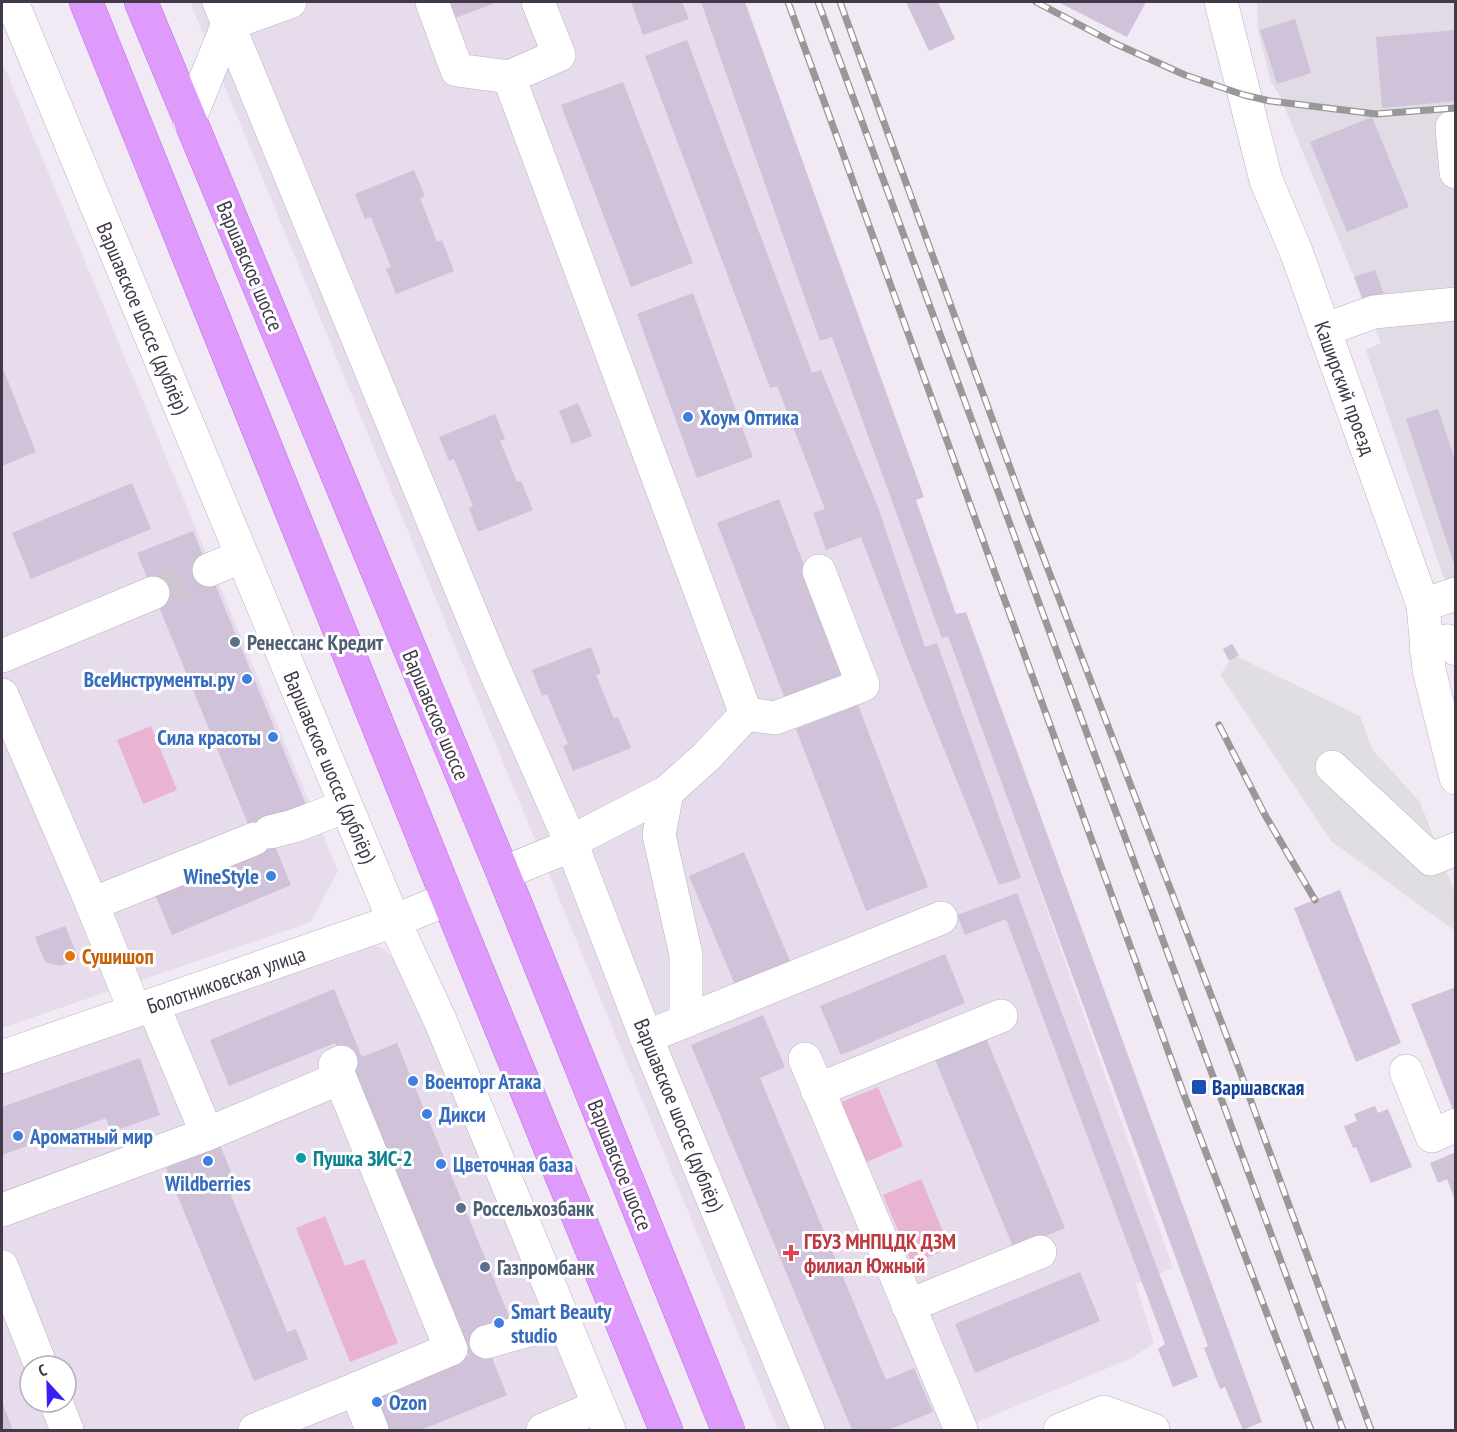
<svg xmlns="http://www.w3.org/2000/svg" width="1457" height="1432" font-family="'PT Sans Narrow',sans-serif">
<rect width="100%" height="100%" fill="#f1eaf5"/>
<g fill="#e7dcec" fill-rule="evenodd">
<polygon points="190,2 727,2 1173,1268 1136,1284 1154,1343 1132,1358 958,1430 778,1430"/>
<polygon points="2,61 338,871 311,922 2,1028"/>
<path d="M 374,946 L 385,949 L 400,968 L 593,1430 L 2,1430 L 2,1074 ZM 30,1366 L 66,1366 L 66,1402 L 30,1402 Z"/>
</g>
<polygon fill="#e0dbe4" points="1257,2 1455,2 1455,611 1366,350 1381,343 1280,96 1271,82 1258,29"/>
<g fill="#e8b4d2">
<polygon points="151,726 177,790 143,804 117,740"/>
<polygon points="878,1087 903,1146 865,1163 839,1103"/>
<polygon points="921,1179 950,1248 912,1264 883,1195"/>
<polygon points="325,1216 345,1266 364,1259 398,1343 350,1362 296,1228"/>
</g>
<polygon fill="#e1dee3" points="1234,655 1360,716 1372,749 1420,802 1455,893 1455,931 1331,841 1220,675"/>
<g fill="#cfc2d9">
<polygon points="448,2 498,2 455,18"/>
<polygon points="631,2 682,2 689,19 643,35"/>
<polygon points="701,2 745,2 924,497 916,500 956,614 966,612 1262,1422 1243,1430 1225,1387 1220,1389 1204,1348 1208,1346 948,636 942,638 832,337 820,341"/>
<polygon points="906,2 938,2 955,39 929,51"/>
<polygon points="1058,2 1146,2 1127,37"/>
<polygon points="1295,19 1311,73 1277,84 1260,30"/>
<polygon points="1456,30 1456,101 1382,108 1376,37"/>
<polygon points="687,40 812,373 821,370 878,507 925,647 937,643 1021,878 999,885 906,655 861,537 826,550 813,513 825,509 777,386 770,388 645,56"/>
<polygon points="623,82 693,263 631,287 561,105"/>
<polygon points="1372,117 1409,207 1347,232 1310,142"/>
<polygon points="414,170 425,196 420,198 437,242 442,240 454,271 396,294 386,269 391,267 371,217 365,219 355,194"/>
<polygon points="1375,270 1384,293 1363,301 1354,277"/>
<polygon points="693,293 753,457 697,478 637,314"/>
<polygon points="2,366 36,452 2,466"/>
<polygon points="578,403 592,436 572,444 559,411"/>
<polygon points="1438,409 1456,463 1455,567 1406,419"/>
<polygon points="495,414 505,439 500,441 517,482 521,481 533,510 478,532 469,508 473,506 454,459 449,461 439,437"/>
<polygon points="132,483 151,529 31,579 12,533"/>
<polygon points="779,499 848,681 787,704 717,523"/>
<polygon points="193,531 309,812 268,829 291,885 172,935 153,890 257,846 137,553"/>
<polygon points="1232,644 1239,655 1229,661 1223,649"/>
<polygon points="591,647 601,673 596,675 614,719 618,717 631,748 573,771 563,746 568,744 547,694 542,696 532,670"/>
<polygon points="858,705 928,887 866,911 796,729"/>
<polygon points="744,852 792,966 737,989 689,876"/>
<polygon points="1340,890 1401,1043 1356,1062 1294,908"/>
<polygon points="1017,893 1198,1377 1173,1387 1158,1349 1165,1344 1006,919 965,935 957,915"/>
<polygon points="65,926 79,959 60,966 45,962 35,937"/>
<polygon points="945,954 965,1003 841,1055 820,1006"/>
<polygon points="1456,987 1456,1115 1455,1115 1411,1004"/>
<polygon points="334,989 362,1057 397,1043 511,1321 482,1333 507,1395 421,1430 380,1430 366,1397 469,1355 335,1043 229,1086 210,1040"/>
<polygon points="763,1015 785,1067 760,1078 886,1380 914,1368 933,1412 888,1430 852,1430 691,1045"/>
<polygon points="984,1033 1065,1228 1014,1249 933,1055"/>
<polygon points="140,1058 160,1115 111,1132 106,1118 2,1155 2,1107"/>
<polygon points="1375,1106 1378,1113 1388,1109 1412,1167 1371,1183 1356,1147 1353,1148 1344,1126 1357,1121 1354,1114"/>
<polygon points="220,1145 234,1180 226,1183 230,1193 287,1332 296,1329 308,1359 254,1381 166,1168"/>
<polygon points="1456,1152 1456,1200 1455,1200 1447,1179 1438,1183 1430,1163"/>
<polygon points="1080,1272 1100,1321 975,1373 955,1324"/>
<polygon points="2,1402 13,1430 2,1430"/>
</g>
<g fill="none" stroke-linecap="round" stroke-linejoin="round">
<polyline stroke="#cec6d3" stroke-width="33" stroke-dasharray="33 16" stroke-linecap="butt" points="153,593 209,570"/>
<defs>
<g id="minor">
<polyline points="12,2 394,921 440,1020 609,1430"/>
<polyline points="219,2 492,664 572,845 646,1037 808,1430"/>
<polyline points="432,2 457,70 509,77 559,55 538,2"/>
<polyline points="1221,2 1266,180 1297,254 1423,605 1429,670 1456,778"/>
<polyline points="189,120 228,24 290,2"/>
<polyline points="1456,126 1452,127 1456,172"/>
<polyline points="1324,330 1374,312 1456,304"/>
<polyline points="209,570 242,556"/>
<polyline points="1423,605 1456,594"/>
<polyline points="1426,649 1447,641 1456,649"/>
<polyline points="2,656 153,593"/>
<polyline points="2,695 92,904 135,1011"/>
<polyline points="746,714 775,718 863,685 819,571"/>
<polyline points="1332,767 1431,859 1456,849"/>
<polyline points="667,792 659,835 686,955 686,1021"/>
<polyline points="270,832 294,826 346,806"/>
<polyline points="503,873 572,845 582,836 667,792 706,757 746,714 509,77"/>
<polyline points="92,904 254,839"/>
<polyline points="646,1037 941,918"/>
<polyline points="2,1057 394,921 448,899"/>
<polyline points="805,1059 961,1430"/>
<polyline points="1406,1071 1432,1136 1456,1125"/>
<polyline points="340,1078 451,1349 356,1389 372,1430"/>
<polyline points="817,1090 1001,1016"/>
<polyline points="207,1134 340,1078 335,1065 341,1062"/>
<polyline points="2,1210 207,1134 153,1005"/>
<polyline points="2,1267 41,1366"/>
<polyline points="908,1306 1040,1252"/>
<polyline points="486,1342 540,1327 564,1317"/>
<polyline points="56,1402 67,1430"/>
<polyline points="255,1430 356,1389"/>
<polyline points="543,1430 599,1406"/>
<polyline points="1060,1430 1104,1412 1153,1430"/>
</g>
<g id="major">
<polyline points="86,2 448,899 666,1430"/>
<polyline points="141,2 503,873 728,1430"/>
</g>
</defs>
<use href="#minor" stroke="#bcafc3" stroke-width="34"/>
<use href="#major" stroke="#ba6ae2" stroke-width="34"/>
<use href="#minor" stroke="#fff" stroke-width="33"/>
<use href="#major" stroke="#de9bfc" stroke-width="33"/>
<defs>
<g id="rail">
<polyline points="788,2 1183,1092 1311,1430"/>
<polyline points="818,2 1343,1430"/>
<polyline points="840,2 1028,517 1240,1071 1371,1430"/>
<polyline points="1036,2 1114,43 1185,75 1244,95 1270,101 1376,114 1456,108"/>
<polyline points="1219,725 1265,815 1315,900"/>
</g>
</defs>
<use href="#rail" stroke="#989898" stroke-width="7"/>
<use href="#rail" stroke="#fff" stroke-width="4.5" stroke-dasharray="14" stroke-linecap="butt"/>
</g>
<g fill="#3f7fe0" stroke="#fff" stroke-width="2">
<circle cx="688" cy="417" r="6"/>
<circle cx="247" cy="679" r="6"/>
<circle cx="273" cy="737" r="6"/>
<circle cx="271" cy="876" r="6"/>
<circle cx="413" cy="1081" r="6"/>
<circle cx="427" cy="1114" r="6"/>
<circle cx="18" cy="1136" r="6"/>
<circle cx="208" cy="1161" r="6"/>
<circle cx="441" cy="1164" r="6"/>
<circle cx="499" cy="1323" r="6"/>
<circle cx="377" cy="1402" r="6"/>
</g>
<g fill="#5c6f8a" stroke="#fff" stroke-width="2">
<circle cx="235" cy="642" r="6"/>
<circle cx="461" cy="1208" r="6"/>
<circle cx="485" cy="1267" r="6"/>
</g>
<circle fill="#e8710a" stroke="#fff" stroke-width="2" cx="70" cy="956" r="6"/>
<rect fill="#1a4fb4" stroke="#fff" stroke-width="2" x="1191" y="1079" width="16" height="16" rx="3"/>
<circle fill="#0f9aa8" stroke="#fff" stroke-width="2" cx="301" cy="1158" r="6"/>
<path fill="#e0444e" stroke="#fff" stroke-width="2" d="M788 1244h6v6h6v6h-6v6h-6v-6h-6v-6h6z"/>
<g text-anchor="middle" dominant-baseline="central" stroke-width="6" stroke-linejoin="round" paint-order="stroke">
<g font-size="21" fill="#423849" stroke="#fff">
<text transform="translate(250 266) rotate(67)">Варшавское шоссе</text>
<text transform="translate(143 318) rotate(67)">Варшавское шоссе (дублёр)</text>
<text transform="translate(1345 388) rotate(70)">Каширский проезд</text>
<text transform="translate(436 715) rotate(67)">Варшавское шоссе</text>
<text transform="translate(330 767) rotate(67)">Варшавское шоссе (дублёр)</text>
<text transform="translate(226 980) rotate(-19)">Болотниковская улица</text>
<text transform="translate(679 1115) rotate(68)">Варшавское шоссе (дублёр)</text>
<text transform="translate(620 1165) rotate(68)">Варшавское шоссе</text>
</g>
<g font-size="21" font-weight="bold" fill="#366cbe" stroke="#fff" text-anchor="start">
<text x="700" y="417">Хоум Оптика</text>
<text x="235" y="679" text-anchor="end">ВсеИнструменты.ру</text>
<text x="261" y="737" text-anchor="end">Сила красоты</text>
<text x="259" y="876" text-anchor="end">WineStyle</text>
<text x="425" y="1081">Военторг Атака</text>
<text x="439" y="1114">Дикси</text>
<text x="30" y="1136">Ароматный мир</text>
<text x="453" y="1164">Цветочная база</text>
<text x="208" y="1183" text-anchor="middle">Wildberries</text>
<text x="511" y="1311">Smart Beauty<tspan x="511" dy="24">studio</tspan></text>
<text x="389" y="1402">Ozon</text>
</g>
<g font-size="21" font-weight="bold" fill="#4e5e75" stroke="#fff" text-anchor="start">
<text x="247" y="642">Ренессанс Кредит</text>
<text x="473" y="1208">Россельхозбанк</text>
<text x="497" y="1267">Газпромбанк</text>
</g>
<g font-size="21" font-weight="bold" fill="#c56008" stroke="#fff" text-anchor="start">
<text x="82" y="956">Сушишоп</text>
</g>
<g font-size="21" font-weight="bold" fill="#164399" stroke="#fff" text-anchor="start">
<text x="1212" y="1087">Варшавская</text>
</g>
<g font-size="21" font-weight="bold" fill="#0d838f" stroke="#fff" text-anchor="start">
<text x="313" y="1158">Пушка ЗИС-2</text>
</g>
<g font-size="21" font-weight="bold" fill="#be3a42" stroke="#fff" text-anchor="start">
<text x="804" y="1241">ГБУЗ МНПЦДК ДЗМ<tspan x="804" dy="24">филиал Южный</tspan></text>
</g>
</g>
<rect width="1457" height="1432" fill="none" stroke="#423849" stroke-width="6"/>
<g transform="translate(48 1384) rotate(338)"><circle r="28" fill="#ffffff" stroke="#b3afb6" stroke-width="1.5"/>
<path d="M0-4.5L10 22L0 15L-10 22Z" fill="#391ff6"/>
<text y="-9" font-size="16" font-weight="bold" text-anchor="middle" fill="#423849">С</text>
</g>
</svg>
